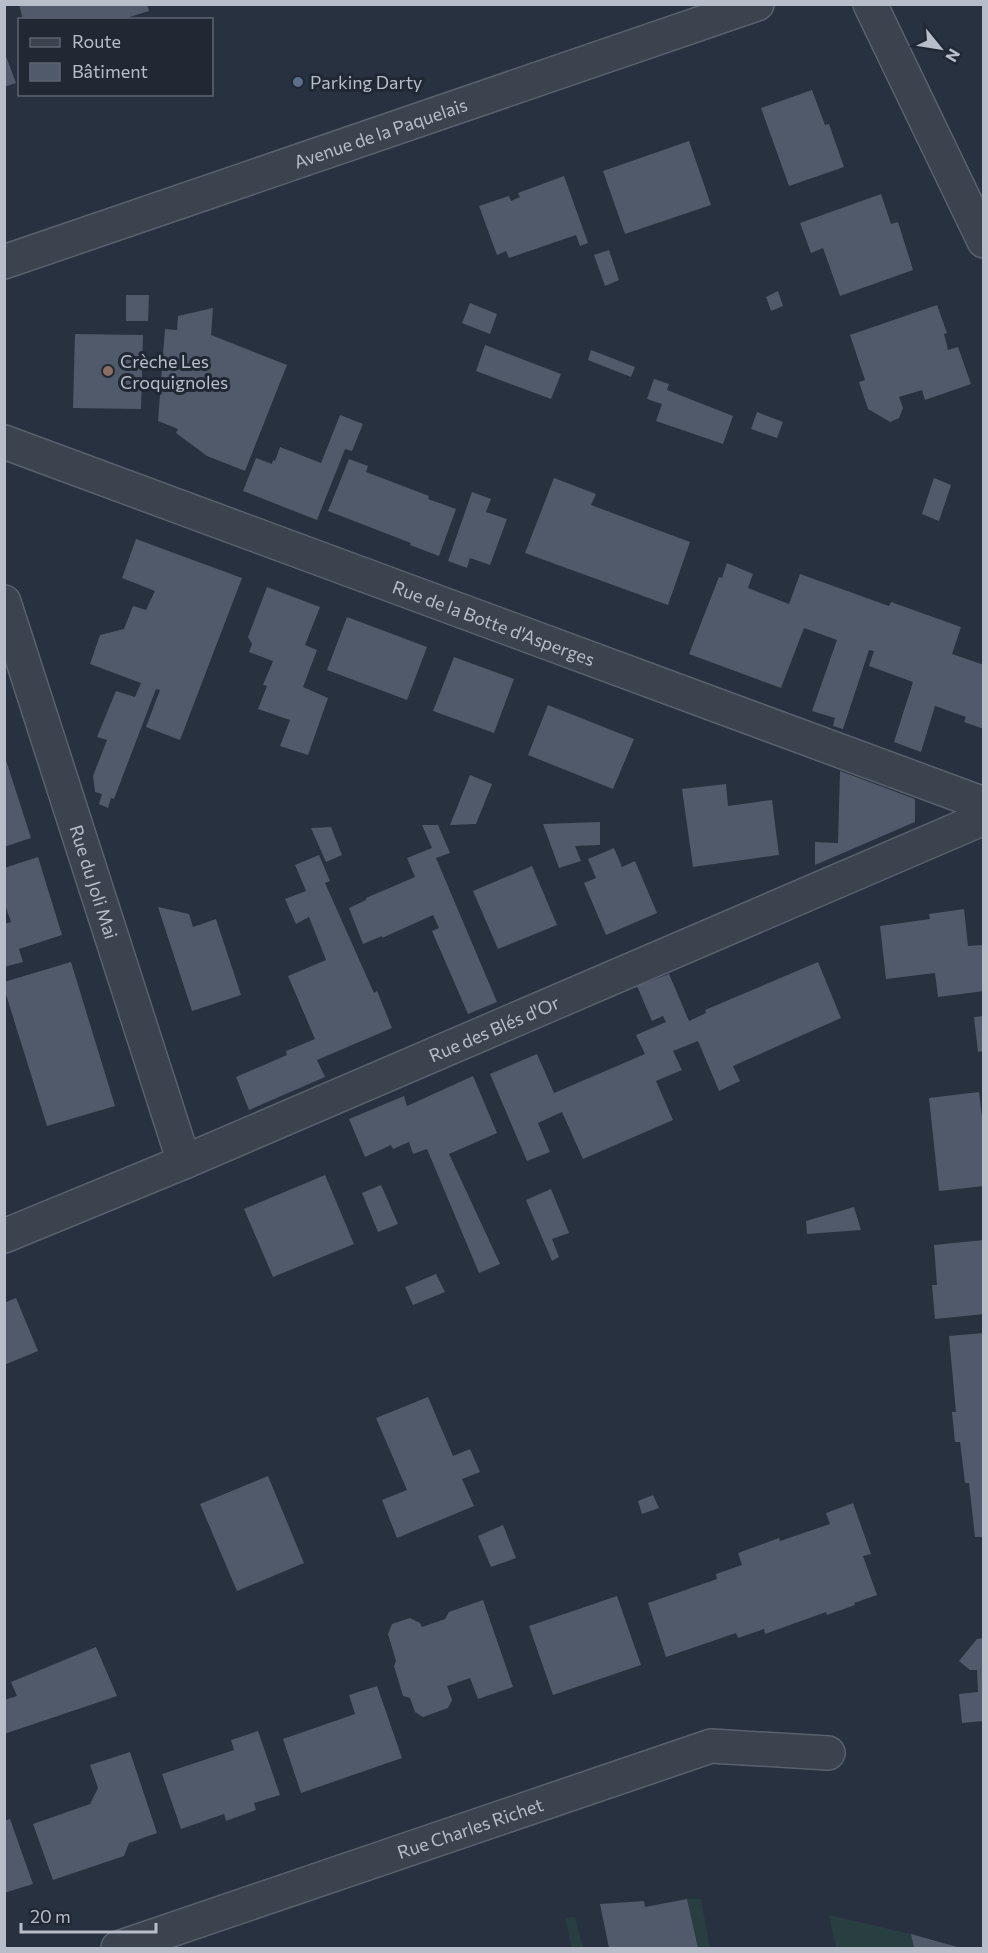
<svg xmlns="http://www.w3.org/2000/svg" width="988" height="1953" font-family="Commissioner,sans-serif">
<rect width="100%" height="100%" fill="#27313f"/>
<g fill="#293e40">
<polygon points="687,1899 701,1899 710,1948 698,1948"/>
<polygon points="829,1915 911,1934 914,1948 836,1948"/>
<polygon points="575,1917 583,1948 572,1948 565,1918"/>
</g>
<g fill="#505a6a">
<polygon points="19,4 147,4 149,11 120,20 23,20"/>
<polygon points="4,51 16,83 4,87"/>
<polygon points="812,90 825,125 829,124 844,167 789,186 761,108"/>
<polygon points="689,141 711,205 625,234 603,171"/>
<polygon points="564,176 588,243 580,246 576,235 509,258 506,251 497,255 479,206 509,196 511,201 520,197 518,193"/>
<polygon points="881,194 891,224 898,222 913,270 840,296 823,248 811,253 800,223"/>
<polygon points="609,250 619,280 605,286 594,255"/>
<polygon points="778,291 783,306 771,311 766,297"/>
<polygon points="126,295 149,295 148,321 126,321"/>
<polygon points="470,303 497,314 490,334 462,323"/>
<polygon points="937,305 947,333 944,334 948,350 958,347 971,384 925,400 922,390 899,397 903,408 899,418 890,422 868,409 859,382 865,380 850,335"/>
<polygon points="213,308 211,335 287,365 245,471 207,456 176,433 178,429 158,421 165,329 177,330 178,316"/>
<polygon points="75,334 143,335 141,409 73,408"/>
<polygon points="485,345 561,374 551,399 476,371"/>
<polygon points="591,350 635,367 631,377 588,360"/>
<polygon points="654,379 669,384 667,390 733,416 723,444 656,421 662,404 647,399"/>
<polygon points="757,412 783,422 777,438 751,429"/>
<polygon points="340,415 363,424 352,451 345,449 317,520 243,491 256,458 272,464 273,460 275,461 280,447 321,463"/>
<polygon points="349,459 368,466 366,472 429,496 428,499 456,509 439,556 410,545 411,543 328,511"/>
<polygon points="554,478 596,494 591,505 690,542 668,605 525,553"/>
<polygon points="934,478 951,485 939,521 922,514"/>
<polygon points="472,492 491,499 486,512 507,519 490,565 470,558 467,568 448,561"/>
<polygon points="136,539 242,578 180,740 146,727 160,690 156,689 114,799 111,798 108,808 99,804 102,794 95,792 93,776 107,740 97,737 116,691 135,697 141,683 90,664 100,635 124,629 133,606 146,610 155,591 122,578"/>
<polygon points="727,563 753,574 748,588 789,604 800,574 889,606 891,602 961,627 952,654 984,665 984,729 964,722 966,717 935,706 921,752 894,742 913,682 869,666 874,651 869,650 843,729 833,726 835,718 812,711 837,640 804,628 781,688 689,654 719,577 722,578"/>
<polygon points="267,587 320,607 305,645 317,650 303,687 328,698 308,755 280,746 290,720 258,709 267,686 263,685 273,661 249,652 252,644 248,637"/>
<polygon points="347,617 427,647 407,700 327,670"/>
<polygon points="454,657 514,679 494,733 433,711"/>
<polygon points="548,705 634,739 613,789 528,755"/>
<polygon points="4,754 31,838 4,847"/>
<polygon points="840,771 915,799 915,822 815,865 815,842 838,843"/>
<polygon points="470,775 492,784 476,824 450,825"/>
<polygon points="726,784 728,806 772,800 779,855 693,867 682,789"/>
<polygon points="600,822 600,845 575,846 581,861 559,868 543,824"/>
<polygon points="422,825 438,825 450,853 436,858 497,1002 468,1014 432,931 439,928 433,915 382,938 382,936 363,944 349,908 366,900 366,898 415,877 407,858 432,848"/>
<polygon points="331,827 342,855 326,862 311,828"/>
<polygon points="614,848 622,867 635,861 657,913 606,935 584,883 596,878 588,859"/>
<polygon points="319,855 330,881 325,883 374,993 377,991 392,1028 317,1060 325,1077 249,1110 236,1077 287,1055 286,1051 315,1039 288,976 326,960 309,917 296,924 285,899 306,891 295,865"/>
<polygon points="38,857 62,935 19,949 23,962 4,967 4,924 11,922 4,902 4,868"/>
<polygon points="532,866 557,925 498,949 473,891"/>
<polygon points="158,907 189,914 193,927 216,919 241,995 192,1011"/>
<polygon points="964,909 968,946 982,945 984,991 938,997 935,973 886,979 880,926 930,919 929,914"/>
<polygon points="71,962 115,1106 47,1126 4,988 4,982"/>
<polygon points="818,962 841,1018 733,1066 740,1081 719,1091 698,1041 673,1051 682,1070 656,1081 673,1120 583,1159 562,1112 538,1123 550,1152 527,1161 490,1074 537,1054 554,1093 645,1054 636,1035 666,1022 663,1016 652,1021 637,986 669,974 689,1021 706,1013 705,1010"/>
<polygon points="984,1016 984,1051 978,1052 974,1017"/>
<polygon points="473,1076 497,1133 449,1154 500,1264 479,1273 427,1149 413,1154 409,1142 393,1149 391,1145 365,1157 349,1119 404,1096 407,1106"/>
<polygon points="979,1092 984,1134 984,1186 939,1191 929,1098"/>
<polygon points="325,1175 354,1244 273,1277 244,1209"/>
<polygon points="381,1185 398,1224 378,1232 362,1193"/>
<polygon points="551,1189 569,1233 552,1239 559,1257 552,1261 526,1200"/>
<polygon points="854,1207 861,1230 807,1234 806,1221"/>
<polygon points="984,1240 984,1314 935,1319 932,1285 937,1285 934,1245"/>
<polygon points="436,1274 445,1292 413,1305 405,1287"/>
<polygon points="16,1298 38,1351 4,1365 4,1303"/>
<polygon points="984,1333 984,1537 975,1537 969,1483 965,1483 960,1442 955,1442 952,1412 956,1412 949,1336"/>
<polygon points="428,1397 453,1456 470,1449 480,1472 462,1479 474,1506 397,1538 382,1500 407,1490 376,1418"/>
<polygon points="268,1476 304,1563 237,1591 200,1504"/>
<polygon points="653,1495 659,1508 642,1514 638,1501"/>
<polygon points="853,1503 871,1554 863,1556 877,1595 854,1603 855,1605 827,1615 826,1612 765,1634 764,1629 738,1638 736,1633 666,1657 648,1603 717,1579 716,1574 742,1565 738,1553 779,1538 780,1541 830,1524 826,1513"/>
<polygon points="503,1525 516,1558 491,1567 478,1536"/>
<polygon points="617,1596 641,1665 553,1695 529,1626"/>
<polygon points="483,1600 513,1687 478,1699 470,1678 447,1686 452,1700 448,1708 423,1717 415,1712 410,1698 403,1696 394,1666 396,1661 388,1634 392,1624 410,1618 420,1623 422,1627 445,1619 449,1612"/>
<polygon points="984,1638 984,1721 962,1723 959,1694 978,1692 977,1670 970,1670 959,1661 977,1639"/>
<polygon points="96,1647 117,1696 4,1734 4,1700 17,1696 11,1682"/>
<polygon points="377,1686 402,1758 301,1793 283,1739 355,1714 349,1695"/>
<polygon points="258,1731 280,1795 254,1803 256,1810 226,1821 224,1814 181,1829 162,1774 234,1750 231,1740"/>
<polygon points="130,1752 157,1833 129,1843 124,1856 53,1880 33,1824 90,1804 98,1788 90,1765"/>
<polygon points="10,1819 33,1884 4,1893 4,1821"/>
<polygon points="687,1899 698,1948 609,1948 600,1904 644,1901 645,1907"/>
<polygon points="911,1934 961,1948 914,1948"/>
</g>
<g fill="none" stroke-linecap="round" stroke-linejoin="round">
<defs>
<g id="minor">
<polyline points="870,4 984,241"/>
<path id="s1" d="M 4,262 L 757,4"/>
<path id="s2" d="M 4,442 L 984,804"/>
<path id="s3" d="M 4,602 L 184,1162"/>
<path id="s4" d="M 4,1236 L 184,1162 L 984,818"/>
<path id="s5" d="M 118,1948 L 711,1746 L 828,1753"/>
</g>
</defs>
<use href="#minor" stroke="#59616d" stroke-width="36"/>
<use href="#minor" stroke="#3b434f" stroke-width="33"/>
</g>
<circle fill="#5c6f8a" stroke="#202834" stroke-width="2" cx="298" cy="82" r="6"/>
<circle fill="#8d6e63" stroke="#202834" stroke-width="2" cx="108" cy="371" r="6"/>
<g text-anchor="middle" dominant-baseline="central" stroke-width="6" stroke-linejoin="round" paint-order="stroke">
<g font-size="18" fill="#b7beca" stroke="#202834" text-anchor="start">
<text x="310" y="82">Parking Darty</text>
<text x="120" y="361">Crèche Les<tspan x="120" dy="21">Croquignoles</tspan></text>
</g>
<g font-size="18" fill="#b7beca" stroke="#202834">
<text stroke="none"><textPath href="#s1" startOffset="398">Avenue de la Paquelais</textPath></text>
<text stroke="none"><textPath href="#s2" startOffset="522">Rue de la Botte d'Asperges</textPath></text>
<text stroke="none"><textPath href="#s3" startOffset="294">Rue du Joli Mai</textPath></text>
<text stroke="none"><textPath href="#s4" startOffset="532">Rue des Blés d'Or</textPath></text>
<text stroke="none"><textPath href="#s5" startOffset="372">Rue Charles Richet</textPath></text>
</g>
</g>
<rect width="988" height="1953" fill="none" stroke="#b7beca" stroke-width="12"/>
<rect x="18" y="18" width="195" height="78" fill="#202834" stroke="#5c6470" stroke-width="1.5"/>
<rect x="30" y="38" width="30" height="9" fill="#3b434f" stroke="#5c6470" stroke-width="1.5"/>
<text x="72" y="48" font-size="18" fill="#b7beca">Route</text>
<rect x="30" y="63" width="30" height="18" fill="#505a6a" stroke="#5c6470" stroke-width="1.5"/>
<text x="72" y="78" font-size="18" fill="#b7beca">Bâtiment</text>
<g transform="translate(940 48) rotate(120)" stroke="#202834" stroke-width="4.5" paint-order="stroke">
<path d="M0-4.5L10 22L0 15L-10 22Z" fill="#b7beca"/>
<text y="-9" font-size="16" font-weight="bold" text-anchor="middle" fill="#b7beca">N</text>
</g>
<path d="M21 1923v9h135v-9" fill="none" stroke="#b7beca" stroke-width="3"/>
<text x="30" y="1923" font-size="18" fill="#b7beca" stroke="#202834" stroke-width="4.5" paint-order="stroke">20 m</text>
</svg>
